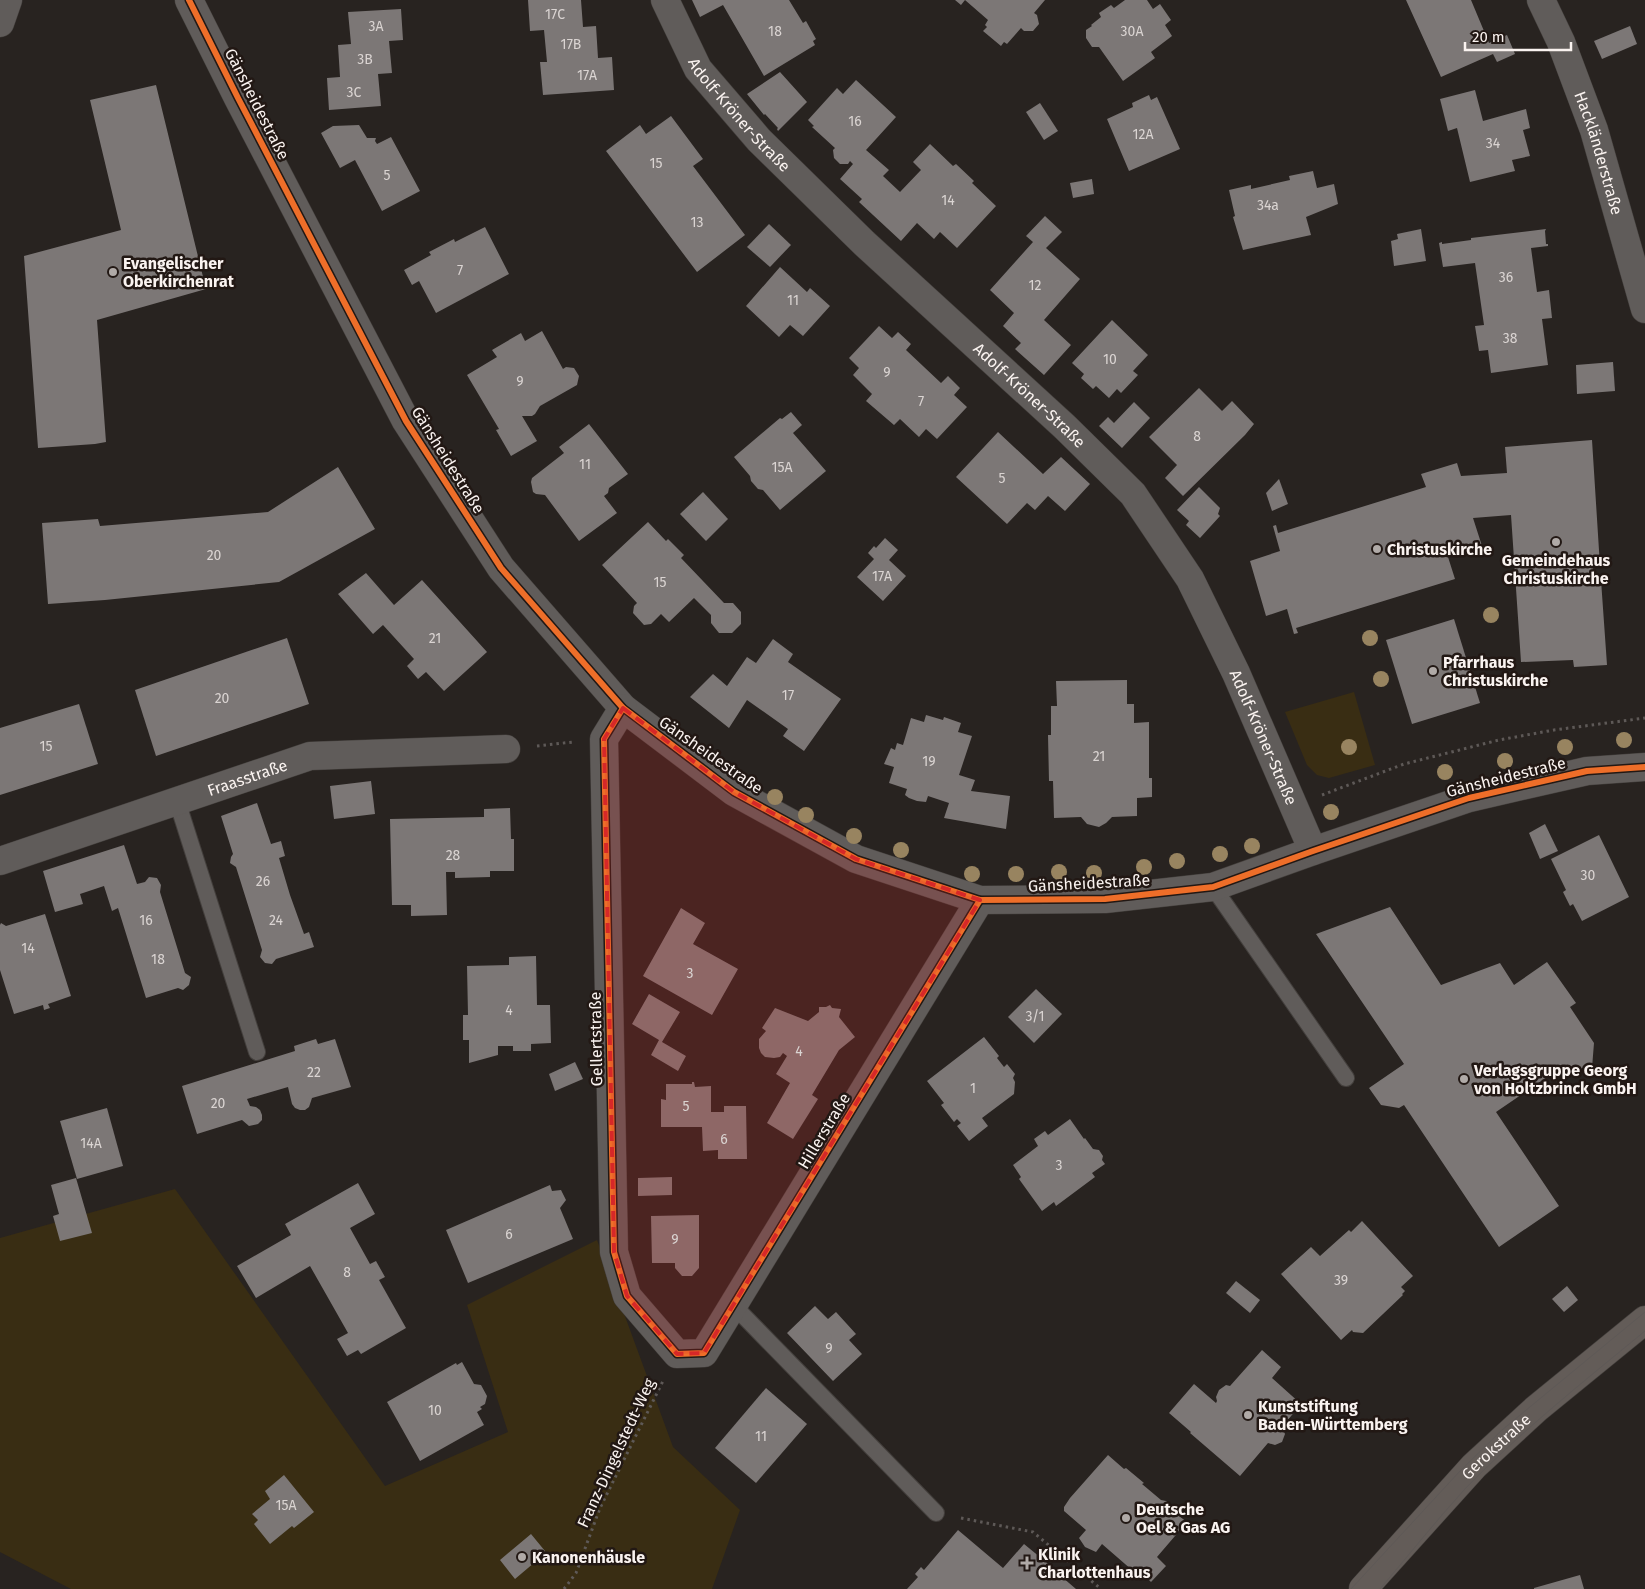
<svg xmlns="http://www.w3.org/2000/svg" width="1645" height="1589" font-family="'Fira Sans',sans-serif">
<rect width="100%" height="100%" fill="#282320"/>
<g fill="#392d13">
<polygon points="1354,692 1375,765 1329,778 1317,775 1307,765 1285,712"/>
<polygon points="175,1189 385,1486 508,1432 467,1305 597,1240 673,1447 740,1510 712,1589 71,1589 0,1552 0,1238"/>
</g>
<g fill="#7c7776">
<polygon points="528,0 581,0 583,27 596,26 598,58 612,57 614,90 543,95 540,62 547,62 544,30 530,31"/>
<polygon points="692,0 789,0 803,23 806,21 816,39 813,41 815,45 764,76 723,5 700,17"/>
<polygon points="955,0 1045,0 1034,13 1037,15 1039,24 1033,31 1024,31 1021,28 1007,44 1004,42 1001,46 983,31 987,27 985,25 988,20 965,0 961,5"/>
<polygon points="1125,0 1147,0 1153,9 1160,4 1171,20 1165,25 1172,36 1151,52 1155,58 1123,81 1099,47 1092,47 1086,38 1086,30 1092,26 1091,25 1101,17 1099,13 1111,5 1114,8"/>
<polygon points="1406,0 1471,0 1489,43 1507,35 1515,54 1497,62 1493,54 1441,77"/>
<polygon points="401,9 403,40 389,41 392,73 378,74 381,106 329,110 327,78 340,77 338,45 351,44 348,12"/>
<polygon points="1630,26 1637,44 1602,59 1594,41"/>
<polygon points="780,72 807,102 778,131 777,129 778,128 765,114 764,115 747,94"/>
<polygon points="856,80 896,117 866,150 889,170 883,176 900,192 921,170 913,162 930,144 953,166 956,164 974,181 972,183 996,206 957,248 940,232 934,239 917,223 901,241 859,202 862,199 840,179 853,164 850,161 848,164 840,164 834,158 833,150 835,148 812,127 814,126 808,120 837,88 843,94"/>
<polygon points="156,85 206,289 97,320 106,442 95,444 38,448 24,256 121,230 90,100"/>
<polygon points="1475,90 1483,121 1526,109 1530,128 1523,130 1530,156 1512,160 1515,171 1470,182 1457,128 1448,131 1440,99"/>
<polygon points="1149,95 1151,100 1157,97 1180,149 1129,171 1107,119 1133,107 1132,103"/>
<polygon points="1040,103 1058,131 1044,140 1026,112"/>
<polygon points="671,116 703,159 693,166 745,235 697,272 606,151 640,125 646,134"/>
<polygon points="359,125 367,138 376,138 375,141 377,144 391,137 420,191 382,211 355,160 340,168 321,133 333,126"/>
<polygon points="1313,171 1317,188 1334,184 1338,204 1306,217 1311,235 1243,250 1233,217 1235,216 1229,190 1251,185 1251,189 1290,180 1289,176"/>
<polygon points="1092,179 1094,194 1073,198 1070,183"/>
<polygon points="1045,216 1062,232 1046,248 1080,279 1044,320 1071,345 1044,375 1015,349 1021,343 1003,326 1014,313 990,290 1033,242 1026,236"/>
<polygon points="769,224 791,245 770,267 747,247"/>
<polygon points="485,227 509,274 436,313 419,281 412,285 404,270 431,255 429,252 454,239 455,242"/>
<polygon points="1421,229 1426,261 1394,266 1391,241 1398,239 1397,234"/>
<polygon points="1546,229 1545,231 1546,244 1548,244 1548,246 1531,248 1537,292 1549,290 1552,318 1542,319 1548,365 1491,373 1488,350 1479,351 1475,326 1484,325 1475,263 1443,267 1439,243 1442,242 1442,244 1471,240 1471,238"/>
<polygon points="780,267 807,292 810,288 830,306 803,336 790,325 779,337 746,306"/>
<polygon points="1112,320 1148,355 1133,371 1138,375 1121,393 1117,389 1109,398 1096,386 1093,389 1081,378 1084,374 1072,363"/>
<polygon points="879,326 892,338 898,332 911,344 906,350 941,383 948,376 960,388 954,395 967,407 937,439 926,429 919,437 900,419 894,425 866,401 872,394 853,375 859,368 849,358"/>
<polygon points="542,331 563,369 566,367 574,368 579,376 577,385 540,406 535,414 532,416 522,416 537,441 511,456 496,430 499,429 467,375 497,357 492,350 521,333 525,341"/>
<polygon points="1613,362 1615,391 1577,394 1576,365"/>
<polygon points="1199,388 1222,411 1232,401 1254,424 1245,435 1183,496 1165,478 1177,465 1149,437"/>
<polygon points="1134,402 1150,418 1122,448 1099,426 1108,417 1114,423"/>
<polygon points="791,412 802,425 793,433 826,471 780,510 763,490 758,489 751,481 750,476 734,457 780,418 782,419"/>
<polygon points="589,424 628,474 609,488 608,493 604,496 617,513 579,541 545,495 536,494 533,492 531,482 532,478 564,453 559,447"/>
<polygon points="998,432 1043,474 1061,457 1090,484 1065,511 1048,496 1035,510 1027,503 1007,524 956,477"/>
<polygon points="1592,440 1600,566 1593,567 1594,581 1601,580 1607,665 1574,667 1573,660 1521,662 1511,515 1473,518 1482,546 1448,557 1455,579 1296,628 1298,633 1294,634 1287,609 1266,616 1250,561 1280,551 1273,526 1276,525 1278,533 1426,487 1421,474 1457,463 1461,476 1507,473 1505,447"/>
<polygon points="338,467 375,529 279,582 105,600 48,604 42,523 98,519 100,526 268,512"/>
<polygon points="1279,479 1288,504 1272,511 1266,493"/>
<polygon points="1199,487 1220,508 1218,514 1220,516 1200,538 1186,525 1189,521 1177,510"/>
<polygon points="703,492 728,519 706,541 680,514"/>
<polygon points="648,522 666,541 668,539 684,555 681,558 724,603 733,603 741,612 741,624 732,633 719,633 711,623 711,615 694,598 669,622 661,614 651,624 644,625 633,613 634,606 637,603 602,565"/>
<polygon points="885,538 898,550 889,560 906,576 883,601 857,577 874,559 868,553 874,546 876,548"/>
<polygon points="366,573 394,605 422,580 487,652 444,691 426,672 418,679 407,666 414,659 383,625 373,634 338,594"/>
<polygon points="1454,619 1480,703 1412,724 1386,640"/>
<polygon points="287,638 309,704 156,756 135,690"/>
<polygon points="773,639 793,654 788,662 841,699 804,751 783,736 788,729 747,700 729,728 690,697 713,674 727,686 747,657 756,663"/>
<polygon points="1127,680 1127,704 1134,704 1134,723 1149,722 1149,778 1152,778 1152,797 1137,798 1137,816 1112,817 1106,823 1099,827 1087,824 1081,817 1054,818 1053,781 1049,781 1048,735 1051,735 1051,706 1057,706 1056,681"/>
<polygon points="79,704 98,764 0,795 0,728"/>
<polygon points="926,715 943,720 944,717 961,723 958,732 972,736 959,775 975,780 971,791 1010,796 1006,829 944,818 949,803 928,796 926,802 917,801 909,798 905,795 907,789 889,783 894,767 884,764 891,748 895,750 897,743 903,745 911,718 924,722"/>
<polygon points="371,781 375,814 334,819 330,786"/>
<polygon points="257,803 271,844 281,841 285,856 279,858 290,895 304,934 309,932 314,947 276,959 272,964 265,963 260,957 262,950 236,867 230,863 231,857 233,854 221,816"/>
<polygon points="510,808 511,839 514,839 514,871 490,871 490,877 455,878 455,872 446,872 447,915 411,916 411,905 392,905 390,819 484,817 484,809"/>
<polygon points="1545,824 1558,851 1540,859 1529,833"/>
<polygon points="1599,835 1629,897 1582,921 1573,904 1570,906 1563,892 1566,890 1551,859"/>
<polygon points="124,845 137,884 145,882 149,877 157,878 161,885 160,892 185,973 191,977 189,985 183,990 178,988 146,998 118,908 112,911 104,886 80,894 83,904 55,912 43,871"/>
<polygon points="1390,907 1441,985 1500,963 1514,985 1547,962 1576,1003 1570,1007 1594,1043 1592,1068 1565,1069 1563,1066 1496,1112 1559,1206 1499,1247 1404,1105 1399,1108 1381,1105 1369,1088 1404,1064 1316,934"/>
<polygon points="681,908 705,923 693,944 738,969 712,1015 643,976"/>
<polygon points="45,914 71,996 48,1004 50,1008 44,1010 43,1005 14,1014 0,970 0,925 1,923 6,926"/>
<polygon points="536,956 537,1005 550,1005 551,1043 531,1044 531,1051 513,1051 513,1046 498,1046 498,1055 469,1063 469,1040 463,1040 463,1015 468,1015 467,966 509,965 509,957"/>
<polygon points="1036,989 1062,1014 1034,1043 1008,1017"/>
<polygon points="649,994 680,1012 662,1042 686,1056 678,1071 651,1055 659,1040 632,1024"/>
<polygon points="830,1005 832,1008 841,1009 839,1017 855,1037 839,1050 812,1095 818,1099 793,1139 767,1123 790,1083 776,1074 787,1056 783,1053 780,1057 774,1058 765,1057 761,1053 759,1048 759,1039 766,1031 762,1028 775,1008 808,1021 819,1012 819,1007 826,1007"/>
<polygon points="984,1037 999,1056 997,1058 1004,1067 1007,1064 1015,1074 1013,1078 1015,1082 1014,1094 982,1118 988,1126 969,1141 957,1126 961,1123 957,1119 954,1122 941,1105 944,1103 927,1081"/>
<polygon points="316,1039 318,1044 335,1039 351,1087 312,1098 309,1107 305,1110 300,1110 295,1108 292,1104 288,1087 247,1099 250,1106 256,1107 260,1110 262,1115 262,1120 258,1124 249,1126 242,1120 197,1134 182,1086 295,1051 294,1046"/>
<polygon points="575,1062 583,1079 555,1091 549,1074"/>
<polygon points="692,1082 694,1082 695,1087 711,1086 711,1112 724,1112 724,1106 746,1106 747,1159 718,1159 718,1150 703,1151 702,1127 661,1127 661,1099 666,1100 666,1084 692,1084"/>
<polygon points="107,1108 123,1166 77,1179 60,1121"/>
<polygon points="1070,1119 1084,1139 1085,1138 1093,1149 1099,1150 1103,1156 1102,1160 1105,1164 1092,1173 1095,1177 1056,1206 1054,1202 1042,1211 1019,1179 1021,1177 1013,1165 1038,1146 1034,1139 1045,1131 1048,1135"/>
<polygon points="672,1177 672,1195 638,1196 638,1178"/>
<polygon points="76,1178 92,1233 60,1241 53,1216 59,1214 51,1185"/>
<polygon points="358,1183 375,1214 350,1228 370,1264 376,1261 385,1277 379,1280 406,1328 361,1354 358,1350 347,1356 337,1339 348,1333 310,1266 256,1298 237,1266 291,1235 285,1224"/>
<polygon points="550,1185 552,1191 561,1190 566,1200 560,1208 573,1239 468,1283 446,1230"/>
<polygon points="699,1215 699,1268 692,1276 682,1276 675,1268 675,1263 652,1263 651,1216"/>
<polygon points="1362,1221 1413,1276 1401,1287 1405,1291 1402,1294 1403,1295 1363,1333 1353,1332 1352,1330 1341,1340 1281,1274 1311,1247 1320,1256 1349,1230 1351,1232"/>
<polygon points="1236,1281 1260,1300 1250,1313 1226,1293"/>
<polygon points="1567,1286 1578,1300 1564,1312 1552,1299"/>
<polygon points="815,1306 828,1319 836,1312 856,1334 849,1340 862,1354 833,1381 787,1333"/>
<polygon points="1262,1350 1281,1367 1272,1378 1301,1404 1282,1427 1285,1434 1282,1442 1275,1445 1268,1443 1240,1476 1190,1433 1191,1432 1169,1413 1194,1384 1216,1403 1217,1401 1216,1397 1219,1390 1226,1385 1230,1386"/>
<polygon points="462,1362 474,1384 481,1385 487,1396 485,1404 480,1407 482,1409 477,1412 484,1425 420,1461 387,1402 456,1363 457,1365"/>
<polygon points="766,1388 807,1424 756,1483 715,1448"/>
<polygon points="1108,1455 1124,1469 1126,1468 1144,1483 1142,1484 1161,1500 1166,1501 1174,1507 1175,1513 1187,1522 1157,1557 1166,1566 1151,1582 1143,1574 1140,1577 1102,1544 1096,1552 1085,1547 1079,1538 1086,1530 1064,1511 1064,1507 1070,1498"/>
<polygon points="284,1475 314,1512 294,1528 292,1526 270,1544 254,1524 258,1520 252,1514 270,1499 265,1491"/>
<polygon points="958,1530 1003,1568 1024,1544 1057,1571 1058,1569 1064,1575 1062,1577 1076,1589 907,1589 918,1577 915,1574 921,1567 924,1570"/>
<polygon points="531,1534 545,1551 539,1556 541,1557 515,1579 500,1560"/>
<polygon points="1580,1575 1584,1589 1534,1589 1534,1588"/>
</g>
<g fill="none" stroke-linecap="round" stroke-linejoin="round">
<defs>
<g id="lane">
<polyline points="177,801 257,1052"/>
<polyline points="1213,887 1346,1078"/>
<polyline points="734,1306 936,1513"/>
</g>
<g id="street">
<polyline points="189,0 238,98 406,421 501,568 623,708 734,792 856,859 980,900 1105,899 1213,887 1313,851 1469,798 1587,771 1645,767"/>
<path id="s1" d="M 665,0 L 698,69 L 759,140 L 864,243 L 1065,427 L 1133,494 L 1190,579 L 1236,673 L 1313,851"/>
<path id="s2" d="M 1541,0 L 1561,42 L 1594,130 L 1645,309"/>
<polyline points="0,23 8,0"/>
<polyline points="623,708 604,739 614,1252 627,1296 677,1354 704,1353 980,900"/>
<path id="s3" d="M 0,861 L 310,756 L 506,749"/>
</g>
<g id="secondary">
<path id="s4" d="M 1363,1589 L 1474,1466 L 1536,1409 L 1645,1320"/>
</g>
</defs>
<use href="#lane" stroke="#433f3c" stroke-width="18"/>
<use href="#street" stroke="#433f3c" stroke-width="29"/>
<use href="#secondary" stroke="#433f3c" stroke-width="29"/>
<g stroke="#5e5957" stroke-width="3" stroke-dasharray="2.5 4" stroke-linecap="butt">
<polyline points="537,746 573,742"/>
<polyline points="1322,795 1404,764 1499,740 1554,730 1645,718"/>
<polyline points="961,1518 1033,1532 1101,1589"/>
<polyline points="564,1589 576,1573 600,1508 663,1381"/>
</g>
<use href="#lane" stroke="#605c5a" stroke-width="16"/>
<use href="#street" stroke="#605c5a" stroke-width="28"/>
<use href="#secondary" stroke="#635c58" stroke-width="28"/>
<g stroke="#5e5957" stroke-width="1">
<polyline points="1351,1589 1460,1471 1502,1430 1645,1312"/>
<path d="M 1380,1589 C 1408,1556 1435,1522 1464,1490 C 1520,1432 1583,1382 1645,1331"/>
</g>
<defs>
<g id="cycleway">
<polyline points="189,0 238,98 406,421 501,568 623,708 734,792 856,859 980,900 1105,899 1213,887 1313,851 1469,798 1587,771 1645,767"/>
<polyline points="623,708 604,739 614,1252 627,1296 677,1354 704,1353 980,900"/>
</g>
</defs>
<use href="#cycleway" stroke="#221814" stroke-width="9"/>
<use href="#cycleway" stroke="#ee6e29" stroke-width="6"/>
</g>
<g fill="#988460">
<circle cx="1491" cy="615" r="8"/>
<circle cx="1370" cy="638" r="8"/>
<circle cx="1381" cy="679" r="8"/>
<circle cx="1624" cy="740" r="8"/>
<circle cx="1349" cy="747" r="8"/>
<circle cx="1565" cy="747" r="8"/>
<circle cx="1505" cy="761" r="8"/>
<circle cx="1445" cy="772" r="8"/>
<circle cx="775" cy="797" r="8"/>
<circle cx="1331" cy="812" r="8"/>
<circle cx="806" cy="815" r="8"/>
<circle cx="854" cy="836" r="8"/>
<circle cx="1252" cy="846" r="8"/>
<circle cx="901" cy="850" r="8"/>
<circle cx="1220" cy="854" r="8"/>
<circle cx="1177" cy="861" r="8"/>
<circle cx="1144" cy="867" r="8"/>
<circle cx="1059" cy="872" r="8"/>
<circle cx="1094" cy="873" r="8"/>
<circle cx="972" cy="874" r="8"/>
<circle cx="1016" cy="874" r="8"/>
</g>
<path fill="#d62828" fill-opacity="0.2" stroke="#d62828" stroke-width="4" stroke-dasharray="10 6" stroke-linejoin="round" d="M 623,708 L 734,792 L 856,859 L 980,900 L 704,1353 L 677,1354 L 627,1296 L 614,1252 L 604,739 Z"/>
<g fill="#b0aaa7" stroke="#221814" stroke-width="2">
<circle cx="113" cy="272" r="5"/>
<circle cx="1556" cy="542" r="5"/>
<circle cx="1377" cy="549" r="5"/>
<circle cx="1433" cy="671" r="5"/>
<circle cx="1464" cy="1079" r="5"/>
<circle cx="1248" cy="1415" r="5"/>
<circle cx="1126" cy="1518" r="5"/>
<circle cx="522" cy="1557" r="5"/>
<path d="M1024.5 1555.5h5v5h5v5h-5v5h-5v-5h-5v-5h5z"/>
</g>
<g text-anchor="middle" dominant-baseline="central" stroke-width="5" stroke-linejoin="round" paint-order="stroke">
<g font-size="14" fill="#dad4d2">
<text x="555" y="14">17C</text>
<text x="376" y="26">3A</text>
<text x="775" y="31">18</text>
<text x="1132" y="31">30A</text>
<text x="571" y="44">17B</text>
<text x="365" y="59">3B</text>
<text x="587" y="75">17A</text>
<text x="354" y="92">3C</text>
<text x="855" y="121">16</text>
<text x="1143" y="134">12A</text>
<text x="1493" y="143">34</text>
<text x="656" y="163">15</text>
<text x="387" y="175">5</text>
<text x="948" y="200">14</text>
<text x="1268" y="205">34a</text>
<text x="697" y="222">13</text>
<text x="460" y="270">7</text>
<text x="1506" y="277">36</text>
<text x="1035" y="285">12</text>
<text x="793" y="300">11</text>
<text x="1510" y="338">38</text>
<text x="1110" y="359">10</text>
<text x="887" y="372">9</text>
<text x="520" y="381">9</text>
<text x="921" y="401">7</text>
<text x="1197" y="436">8</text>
<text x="585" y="464">11</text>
<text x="782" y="467">15A</text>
<text x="1002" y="478">5</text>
<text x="214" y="555">20</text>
<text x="882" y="576">17A</text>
<text x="660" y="582">15</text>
<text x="435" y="638">21</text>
<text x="788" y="695">17</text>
<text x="222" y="698">20</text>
<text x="46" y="746">15</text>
<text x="1099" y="756">21</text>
<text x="929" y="761">19</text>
<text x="453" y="855">28</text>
<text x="1588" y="875">30</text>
<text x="263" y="881">26</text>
<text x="146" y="920">16</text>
<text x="276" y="920">24</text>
<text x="28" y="948">14</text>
<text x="158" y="959">18</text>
<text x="690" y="973">3</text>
<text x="509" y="1010">4</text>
<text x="1035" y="1016">3/1</text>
<text x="799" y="1051">4</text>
<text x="314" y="1072">22</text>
<text x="973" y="1088">1</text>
<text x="218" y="1103">20</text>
<text x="686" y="1106">5</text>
<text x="724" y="1139">6</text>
<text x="91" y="1143">14A</text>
<text x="1059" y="1165">3</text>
<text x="509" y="1234">6</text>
<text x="675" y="1239">9</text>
<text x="347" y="1272">8</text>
<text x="1341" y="1280">39</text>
<text x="829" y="1348">9</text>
<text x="435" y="1410">10</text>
<text x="761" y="1436">11</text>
<text x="286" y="1505">15A</text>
</g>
<g font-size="16" fill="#faf3f0" stroke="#221814">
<text transform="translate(257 104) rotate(63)">Gänsheidestraße</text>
<text stroke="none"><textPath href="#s1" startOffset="138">Adolf-Kröner-Straße</textPath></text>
<text stroke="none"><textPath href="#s2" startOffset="164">Hackländerstraße</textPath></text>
<text stroke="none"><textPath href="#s1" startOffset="542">Adolf-Kröner-Straße</textPath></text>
<text transform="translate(448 460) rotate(58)">Gänsheidestraße</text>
<text stroke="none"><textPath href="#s1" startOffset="962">Adolf-Kröner-Straße</textPath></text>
<text transform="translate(711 755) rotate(35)">Gänsheidestraße</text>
<text stroke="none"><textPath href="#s3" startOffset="261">Fraasstraße</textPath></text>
<text transform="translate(1506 777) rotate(-14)">Gänsheidestraße</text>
<text transform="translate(1089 883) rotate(-3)">Gänsheidestraße</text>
<text transform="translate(596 1039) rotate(-91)">Gellertstraße</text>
<text transform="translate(824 1131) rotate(-59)">Hillerstraße</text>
<text stroke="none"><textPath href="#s4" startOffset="195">Gerokstraße</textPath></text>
<text transform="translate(616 1453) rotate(-65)">Franz-Dingelstedt-Weg</text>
</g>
<g font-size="16" font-weight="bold" fill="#faf3f0" stroke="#221814" text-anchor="start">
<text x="123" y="263">Evangelischer<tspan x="123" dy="18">Oberkirchenrat</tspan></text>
<text x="1387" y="549">Christuskirche</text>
<text x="1556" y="560" text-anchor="middle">Gemeindehaus<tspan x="1556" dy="18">Christuskirche</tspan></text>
<text x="1443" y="662">Pfarrhaus<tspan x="1443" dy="18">Christuskirche</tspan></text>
<text x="1474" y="1070">Verlagsgruppe Georg<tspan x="1474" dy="18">von Holtzbrinck GmbH</tspan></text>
<text x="1258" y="1406">Kunststiftung<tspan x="1258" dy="18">Baden-Württemberg</tspan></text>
<text x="1136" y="1509">Deutsche<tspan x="1136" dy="18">Oel &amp; Gas AG</tspan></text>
<text x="1038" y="1554">Klinik<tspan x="1038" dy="18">Charlottenhaus</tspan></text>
<text x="532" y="1557">Kanonenhäusle</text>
</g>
</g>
<path d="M1465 42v8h106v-8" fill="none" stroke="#faf3f0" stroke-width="2.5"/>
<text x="1472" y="42" font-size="15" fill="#faf3f0" stroke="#221814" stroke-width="4" paint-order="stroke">20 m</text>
</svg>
